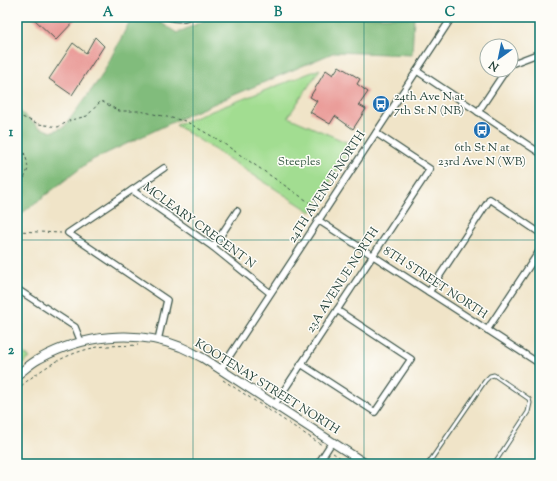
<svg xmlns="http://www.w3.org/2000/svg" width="557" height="481" font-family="'Sorts Mill Goudy',serif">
<rect width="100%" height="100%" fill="#fdfcf7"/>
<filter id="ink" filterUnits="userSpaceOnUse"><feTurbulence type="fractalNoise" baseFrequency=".025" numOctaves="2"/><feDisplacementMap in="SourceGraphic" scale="8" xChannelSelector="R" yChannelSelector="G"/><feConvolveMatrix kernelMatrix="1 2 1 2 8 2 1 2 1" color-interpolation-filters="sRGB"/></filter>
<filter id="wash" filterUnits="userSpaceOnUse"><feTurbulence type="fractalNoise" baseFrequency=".012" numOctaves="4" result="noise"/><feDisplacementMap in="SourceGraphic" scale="16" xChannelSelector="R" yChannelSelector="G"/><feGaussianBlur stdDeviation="0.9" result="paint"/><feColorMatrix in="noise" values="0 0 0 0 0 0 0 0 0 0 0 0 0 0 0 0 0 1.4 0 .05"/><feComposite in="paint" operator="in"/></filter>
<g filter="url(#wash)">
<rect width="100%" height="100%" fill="#f0e4c8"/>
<g fill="#a2dd91" stroke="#608d62">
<polygon points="320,69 288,117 353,145 311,212 176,125"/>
<polygon points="17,348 30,358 17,368"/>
</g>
<polygon fill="#81bc7b" stroke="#507c58" points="132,17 152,17 177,33 212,17 414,17 412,55 335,52 192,113 90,161 17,217 17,109 39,127 51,132 64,127 101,77"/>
<g id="blocks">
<g fill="#ea9d9a">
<polygon points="32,17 78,17 56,40"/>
<polygon points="95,37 104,46 72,95 49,79 73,43 86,53"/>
<polygon points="339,66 360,79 357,84 368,92 359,105 366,109 353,129 335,116 330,124 310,112 317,101 310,97 326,70 333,75"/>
</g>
</g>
</g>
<g filter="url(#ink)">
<use href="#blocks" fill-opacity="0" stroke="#3e564a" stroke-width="1"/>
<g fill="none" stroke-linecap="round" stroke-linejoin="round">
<defs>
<g id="lane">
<path d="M 165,17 C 174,21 183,21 192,17"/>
<polyline points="428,464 485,381 490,376 494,375 529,399 530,403 528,412 494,464"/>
</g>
<g id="street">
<polyline points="511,64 540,53"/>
<polyline points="417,71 540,153"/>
<polyline points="478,112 506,70"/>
<polyline points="132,190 164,168"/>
<polyline points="318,220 540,364"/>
<polyline points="213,247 237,211"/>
<polyline points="17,289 75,327 81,342"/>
<polyline points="429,292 490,199 540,233"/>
<polyline points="487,330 540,250"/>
<polyline points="158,340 167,300 68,233 132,190 213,247 270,293"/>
<polyline points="301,364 375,412 411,359 337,310"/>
<polyline points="221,369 452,17"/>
<polyline points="275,404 430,169 376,133"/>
<polyline points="318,464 332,442"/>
</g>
<path id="secondary" d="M 17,375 C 24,370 31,363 39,359 C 82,335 135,329 181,347 C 188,350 195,354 203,358 L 366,464"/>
</defs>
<use href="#lane" stroke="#3e564a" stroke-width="5"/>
<use href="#street" stroke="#3e564a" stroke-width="8"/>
<use href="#secondary" stroke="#3e564a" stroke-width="10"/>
<g stroke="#3e564a" stroke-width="1" stroke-dasharray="3 3" stroke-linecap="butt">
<polyline points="17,115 39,124 58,127 71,120 87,116 101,101 119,111 140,111 185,121 217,139 319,209"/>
<polyline points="17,125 21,128 22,134 21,144 27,161 28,169 24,179 17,188"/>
<polyline points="17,231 61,233"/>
<polyline points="223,380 322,445"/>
<path d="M 17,390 C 39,369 68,352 98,347 C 111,345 125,346 138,345"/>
<polyline points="333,453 350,464"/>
</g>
<use href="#lane" stroke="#fff" stroke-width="3"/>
<use href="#street" stroke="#fff" stroke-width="5.5"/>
<use href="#secondary" stroke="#fff" stroke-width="8"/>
</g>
</g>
<path fill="none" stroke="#0f766e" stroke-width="1" stroke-opacity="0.55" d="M 193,17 L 193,464M 364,17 L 364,464M 17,240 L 540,240"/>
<defs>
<symbol id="bus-disc" viewBox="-11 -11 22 22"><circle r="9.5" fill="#1f6fb2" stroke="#fdfcf7"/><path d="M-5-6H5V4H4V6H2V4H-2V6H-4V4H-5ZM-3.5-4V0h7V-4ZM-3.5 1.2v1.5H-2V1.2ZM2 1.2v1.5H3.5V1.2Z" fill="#fff"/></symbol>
</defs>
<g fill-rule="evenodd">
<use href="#bus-disc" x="371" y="94" width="20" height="20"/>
<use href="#bus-disc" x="472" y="120" width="20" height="20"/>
</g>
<g text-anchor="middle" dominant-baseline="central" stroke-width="3" stroke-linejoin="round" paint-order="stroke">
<g font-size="12" fill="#1f3d34" stroke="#fdfcf7" text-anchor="start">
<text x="394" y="97">24th Ave N at<tspan x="394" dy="14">7th St N (NB)</tspan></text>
<text x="482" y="148" text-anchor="middle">6th St N at<tspan x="482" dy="14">23rd Ave N (WB)</tspan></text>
</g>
<g font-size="12" fill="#395d47" stroke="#fdfcf7">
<text x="299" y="162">Steeples</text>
</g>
<g font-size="12" fill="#1f3d34" stroke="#fdfcf7">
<text transform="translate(327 187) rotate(-57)">24TH AVENUE NORTH</text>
<text transform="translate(199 226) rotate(36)">MCLEARY CRECENT N</text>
<text transform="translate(343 280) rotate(-57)">23A AVENUE NORTH</text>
<text transform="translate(435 283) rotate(33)">8TH STREET NORTH</text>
<text transform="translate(267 387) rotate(32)">KOOTENAY STREET NORTH</text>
</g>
</g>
<rect width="557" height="481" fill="none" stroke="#fdfcf7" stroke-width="44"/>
<g transform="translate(499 58) rotate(213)"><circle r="19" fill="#fdfcf7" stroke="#a4b0a9"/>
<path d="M0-3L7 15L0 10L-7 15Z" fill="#1f6fb2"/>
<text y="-6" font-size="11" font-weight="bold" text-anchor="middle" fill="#1f3d34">N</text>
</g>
<rect x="22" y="22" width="513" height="437" fill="none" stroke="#0f766e" stroke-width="1.5"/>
<g font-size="13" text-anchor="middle" font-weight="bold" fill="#0f766e">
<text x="108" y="16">A</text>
<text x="278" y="16">B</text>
<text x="450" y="16">C</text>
<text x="11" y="136">1</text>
<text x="11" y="354">2</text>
</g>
</svg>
